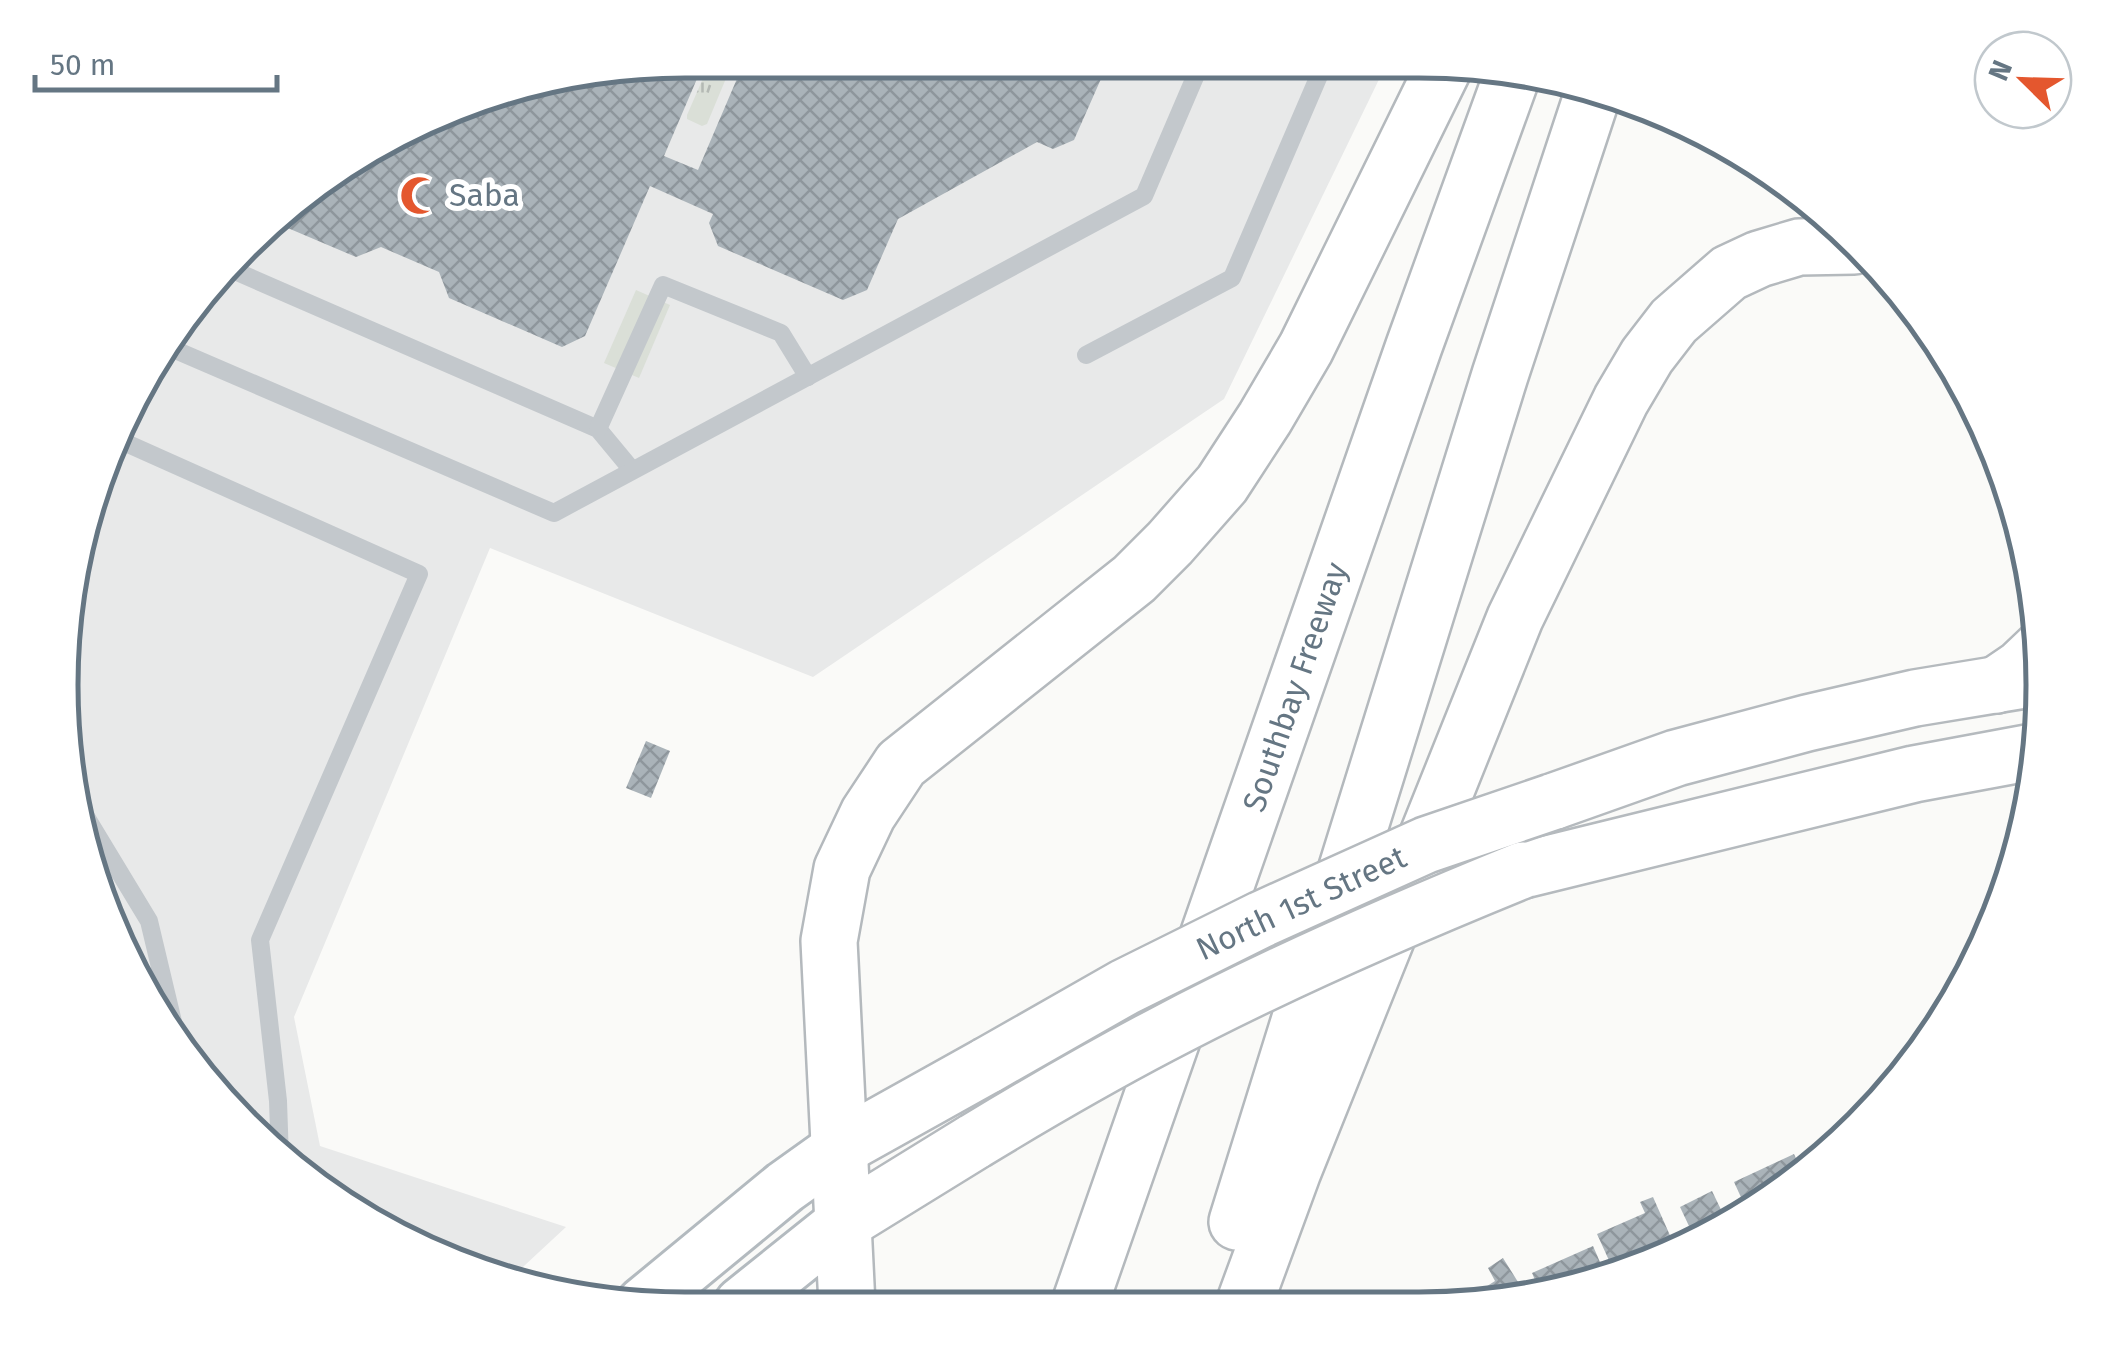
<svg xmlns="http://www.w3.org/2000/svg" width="2103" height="1369" font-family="'Fira Sans',sans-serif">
<defs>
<pattern id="grass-tufts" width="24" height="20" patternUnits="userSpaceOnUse" patternTransform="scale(2.5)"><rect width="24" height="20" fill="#dadfd7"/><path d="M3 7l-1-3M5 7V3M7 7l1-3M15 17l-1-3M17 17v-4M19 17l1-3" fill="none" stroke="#b4b9b4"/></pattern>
<pattern id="building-cross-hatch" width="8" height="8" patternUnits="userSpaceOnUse" patternTransform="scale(2.5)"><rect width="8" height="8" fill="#aab3b9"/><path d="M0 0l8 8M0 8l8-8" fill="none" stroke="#8e969c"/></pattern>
</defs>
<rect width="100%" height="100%" fill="#fafaf8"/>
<polygon fill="#e8e9e9" points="685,60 1386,65 1224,399 813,677 490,548 294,1017 320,1146 566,1227 510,1279 445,1261 273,1154 165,1031 81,846 61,644 93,483 189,305 337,166 484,93"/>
<polygon fill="url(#grass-tufts)" points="711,60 730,60 732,64 707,124 702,126 687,119 687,115"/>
<polygon fill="#dadfd7" points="636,290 670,305 639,378 604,363"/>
<g fill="url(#building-cross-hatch)">
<polygon points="684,60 705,60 664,156 698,170 745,60 1108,63 1074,140 1053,149 1037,142 898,219 867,290 843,300 718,246 709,223 713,214 650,186 585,336 562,347 449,298 439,272 381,247 356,257 276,223 337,166 484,93"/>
<polygon points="646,741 670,751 651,798 626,788"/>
<polygon points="1880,1088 1885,1098 1871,1109 1864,1095"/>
<polygon points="1794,1154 1799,1165 1745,1206 1734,1182"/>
<polygon points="1712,1191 1726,1220 1697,1243 1680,1207"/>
<polygon points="1653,1197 1676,1249 1612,1267 1597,1234 1645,1213 1640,1202"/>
<polygon points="1593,1246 1603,1269 1538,1287 1532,1273"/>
<polygon points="1503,1258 1523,1290 1453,1308 1495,1281 1488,1268"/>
</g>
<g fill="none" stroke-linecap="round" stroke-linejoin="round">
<defs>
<g id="secondary">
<polyline points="643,1304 785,1187 841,1147"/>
<polyline points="741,1304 842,1223"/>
</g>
<g id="primary">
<polyline points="1552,802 1676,758 1807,723 1915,698 2037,678"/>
<polyline points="1523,870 1914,774 2027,753"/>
<polyline points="841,1147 988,1065"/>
<polyline points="842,1223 975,1141"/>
</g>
<g id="motorway">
<polyline points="1996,685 2021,668 2041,649"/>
<polyline points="1237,1222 1500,375 1593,93"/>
<polyline points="847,1305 829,941 842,869 868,814 901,764 1134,579 1170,543 1222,484 1265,418 1306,348 1445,65"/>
<polyline points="1079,1306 1414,346 1514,70"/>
<polyline points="1243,1307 1293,1171 1515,618 1621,400 1647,356 1674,321 1729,273 1759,259 1799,247 1854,246"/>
</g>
</defs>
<use href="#secondary" stroke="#b3babf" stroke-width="58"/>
<use href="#primary" stroke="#b5babe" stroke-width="60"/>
<use href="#motorway" stroke="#b4b9bd" stroke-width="60"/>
<g stroke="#c3c8cc" stroke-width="18">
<polyline points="228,268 598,429 632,470"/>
<polyline points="166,346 554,513 1144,196 1201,63"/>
<polyline points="1086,355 1232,278 1324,64"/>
<polyline points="598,429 663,285 781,333 808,377"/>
<polyline points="117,439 419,574 260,940 278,1101 280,1159"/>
<polyline points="77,802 149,921 179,1047"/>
</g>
<use href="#secondary" stroke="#fff" stroke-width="52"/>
<use href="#primary" stroke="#fff" stroke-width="55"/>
<use href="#motorway" stroke="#fff" stroke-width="55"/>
<defs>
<g id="primary-bridge">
<polyline points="988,1065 1125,987 1262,919 1426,845 1552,802"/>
<path d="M 975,1141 C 1036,1104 1098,1068 1161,1035 C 1278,973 1400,920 1523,870"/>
</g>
</defs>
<use href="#primary-bridge" stroke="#b5babe" stroke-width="60" stroke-linecap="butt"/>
<use href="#primary-bridge" stroke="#fff" stroke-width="55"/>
</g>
<defs>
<symbol id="mosque-bare" viewBox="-9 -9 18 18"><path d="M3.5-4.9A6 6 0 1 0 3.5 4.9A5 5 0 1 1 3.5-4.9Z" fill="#e4572e" stroke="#fff" stroke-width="2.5" paint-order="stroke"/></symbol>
</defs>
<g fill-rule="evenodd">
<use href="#mosque-bare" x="392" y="168" width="55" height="55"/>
</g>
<g text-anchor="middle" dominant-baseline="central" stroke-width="10" stroke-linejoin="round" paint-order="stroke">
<g font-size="32" fill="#657683" stroke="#fff" text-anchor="start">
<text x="449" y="195">Saba</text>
</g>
<g font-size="32" fill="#657683" stroke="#fff">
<text transform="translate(1295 687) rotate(-71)">Southbay Freeway</text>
<text transform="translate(1301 903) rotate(-25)">North 1st Street</text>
</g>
</g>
<path d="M0 0H2103V1369H0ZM685 78H1419A607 607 0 0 1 2026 685V685A607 607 0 0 1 1419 1292H685A607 607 0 0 1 78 685V685A607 607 0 0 1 685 78Z" fill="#fff" fill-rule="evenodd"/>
<path fill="none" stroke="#657683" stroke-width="5" d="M685 78H1419A607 607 0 0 1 2026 685V685A607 607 0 0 1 1419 1292H685A607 607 0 0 1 78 685V685A607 607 0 0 1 685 78Z"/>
<g transform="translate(2023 80) rotate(293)"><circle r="48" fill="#ffffff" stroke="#c1c8cd" stroke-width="2.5"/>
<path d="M0-8L18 38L0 25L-18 38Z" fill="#e4572e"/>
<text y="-15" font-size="28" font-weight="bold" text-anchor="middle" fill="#657683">N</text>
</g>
<path d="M35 75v15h242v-15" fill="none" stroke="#657683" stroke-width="5"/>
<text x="50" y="75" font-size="30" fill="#657683" stroke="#ffffff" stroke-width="8" paint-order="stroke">50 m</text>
</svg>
